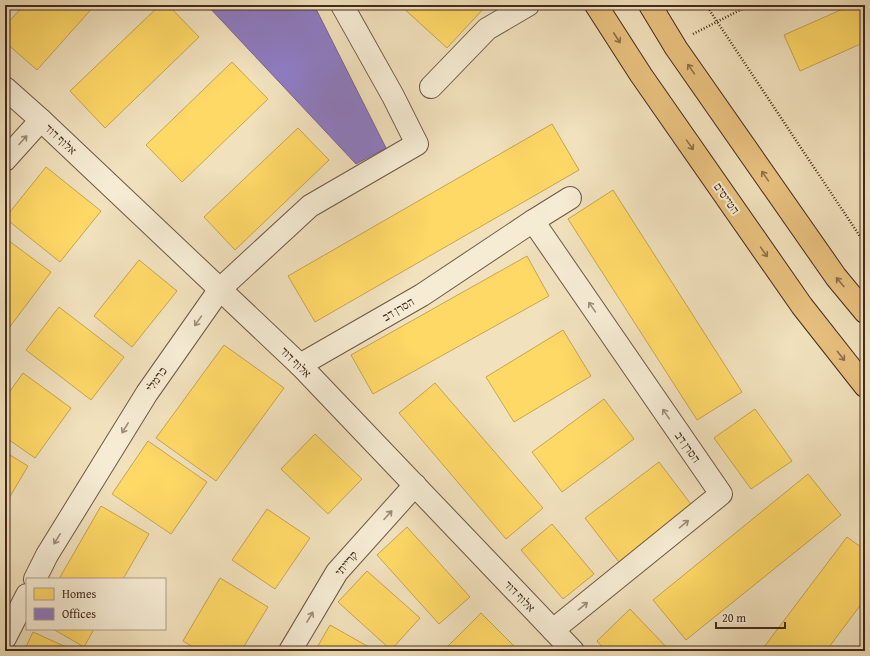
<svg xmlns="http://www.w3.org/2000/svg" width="870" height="656" font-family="'Gentium Book Plus','Frank Ruhl Libre',serif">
<rect width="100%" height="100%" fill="#f1e1bd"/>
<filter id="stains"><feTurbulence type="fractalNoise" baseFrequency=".005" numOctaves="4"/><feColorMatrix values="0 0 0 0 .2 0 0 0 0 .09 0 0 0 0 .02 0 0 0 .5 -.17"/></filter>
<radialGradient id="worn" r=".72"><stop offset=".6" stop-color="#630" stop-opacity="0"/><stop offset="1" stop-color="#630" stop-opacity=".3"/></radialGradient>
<g fill="#ffd966" stroke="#c7a450">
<polygon points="24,5 95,5 37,70 5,42 5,26"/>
<polygon points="160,5 168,5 199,37 105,128 70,91"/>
<polygon points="400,5 483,5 485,7 447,48"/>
<polygon points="852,5 865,5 865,42 800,71 784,35"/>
<polygon points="232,62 268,99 182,182 146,145"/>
<polygon points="552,124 579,170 315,322 288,276"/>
<polygon points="298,128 329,160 235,250 204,217"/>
<polygon points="46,167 101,211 60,262 5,218"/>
<polygon points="613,190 742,392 697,420 568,219"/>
<polygon points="5,238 51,272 9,328 5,325"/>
<polygon points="527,256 549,296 373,394 351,355"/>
<polygon points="139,260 177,291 132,347 94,316"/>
<polygon points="59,307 124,357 91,400 26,350"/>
<polygon points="563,330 591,376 514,422 486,377"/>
<polygon points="224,345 284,388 216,481 156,438"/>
<polygon points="23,373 71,408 35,458 5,437 5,398"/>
<polygon points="435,383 543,508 506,539 399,413"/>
<polygon points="604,399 634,439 562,492 532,452"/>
<polygon points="755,409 792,461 751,489 714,438"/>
<polygon points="315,434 362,479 328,514 281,469"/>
<polygon points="148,441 207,482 171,534 112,494"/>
<polygon points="5,452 28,466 5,505"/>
<polygon points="659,462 693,507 619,562 585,518"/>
<polygon points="808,474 841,515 686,640 653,600"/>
<polygon points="101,506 149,534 123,579 59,579"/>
<polygon points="267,509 310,538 275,589 232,560"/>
<polygon points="552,524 594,574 563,599 521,550"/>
<polygon points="407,527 470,597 439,624 377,555"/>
<polygon points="847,537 865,550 865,599 826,651 761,651"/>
<polygon points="367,571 420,618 391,650 338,602"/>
<polygon points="220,578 268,607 241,651 200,651 183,641"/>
<polygon points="630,609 670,651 606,651 597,641"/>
<polygon points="481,613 519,651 443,651"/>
<polygon points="330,625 376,651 315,651"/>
<polygon points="53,629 94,629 84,647"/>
<polygon points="33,632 75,651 24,651"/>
</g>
<polygon fill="#8e7cc3" stroke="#786391" points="207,5 314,5 386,148 356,164"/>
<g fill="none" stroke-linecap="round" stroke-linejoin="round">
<defs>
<g id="minor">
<polyline points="431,87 487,29 528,5"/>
<polyline points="5,88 41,120 300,365 573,651"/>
<polyline points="5,160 41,120"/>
<polyline points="533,221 570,198"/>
<polyline points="300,365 422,295 533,221 721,494 553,630"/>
<polyline points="35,579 47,555 147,393 220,289 310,206 417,144 393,96 342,5"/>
<polyline points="5,638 27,595"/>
<polyline points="290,651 337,572 415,485"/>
</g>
<g id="major">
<polyline points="596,5 641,75 802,306 865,386"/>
<polyline points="650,5 676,48 836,277 865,312"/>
</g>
</defs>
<use href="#minor" stroke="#6f5844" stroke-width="24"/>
<use href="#major" stroke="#442a1c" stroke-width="24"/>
<g stroke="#442a1c" stroke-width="2.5" stroke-dasharray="1 2" stroke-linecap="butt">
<polyline points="706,5 865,244"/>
<polyline points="693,34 750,5"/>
</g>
<use href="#minor" stroke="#f6ecd4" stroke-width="22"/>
<use href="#major" stroke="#e8c07e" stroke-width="22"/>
</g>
<defs><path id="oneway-shaft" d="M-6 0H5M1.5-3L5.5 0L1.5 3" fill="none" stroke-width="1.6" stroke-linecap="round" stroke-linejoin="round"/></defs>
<g stroke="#8e6e48">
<use href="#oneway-shaft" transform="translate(617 38) rotate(57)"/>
<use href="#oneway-shaft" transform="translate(691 69) rotate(-125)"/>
<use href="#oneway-shaft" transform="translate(690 145) rotate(55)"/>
<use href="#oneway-shaft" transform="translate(765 176) rotate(-125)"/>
<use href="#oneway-shaft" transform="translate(764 252) rotate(55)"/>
<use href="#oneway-shaft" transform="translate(840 282) rotate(-130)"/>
<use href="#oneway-shaft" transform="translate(841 356) rotate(52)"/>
</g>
<g stroke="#9d8b78">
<use href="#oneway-shaft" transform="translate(23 140) rotate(-48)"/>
<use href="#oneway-shaft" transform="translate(592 307) rotate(-125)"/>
<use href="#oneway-shaft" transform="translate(198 321) rotate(125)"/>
<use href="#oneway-shaft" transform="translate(666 414) rotate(-125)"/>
<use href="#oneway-shaft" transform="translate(125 428) rotate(122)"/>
<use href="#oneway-shaft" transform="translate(388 515) rotate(-48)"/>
<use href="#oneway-shaft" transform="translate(684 524) rotate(-39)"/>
<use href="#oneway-shaft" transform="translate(57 539) rotate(122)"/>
<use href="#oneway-shaft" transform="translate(583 606) rotate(-39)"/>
<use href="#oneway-shaft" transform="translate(310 617) rotate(-59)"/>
</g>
<g text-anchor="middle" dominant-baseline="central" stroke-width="4" stroke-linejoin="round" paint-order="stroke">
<g font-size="12" fill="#442a1c" stroke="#f6ecd4">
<text transform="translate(61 139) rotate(43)">אלוף דוד</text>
<text transform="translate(727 198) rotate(55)">הטייסים</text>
<text transform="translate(398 309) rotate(-31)">הסרן דב</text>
<text transform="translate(296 362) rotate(45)">אלוף דוד</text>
<text transform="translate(156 379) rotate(-55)">כרמלי</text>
<text transform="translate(688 447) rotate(55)">הסרן דב</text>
<text transform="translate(346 563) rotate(-50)">קרייתי</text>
<text transform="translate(520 596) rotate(46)">אלוף דוד</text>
</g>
</g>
<rect width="870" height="656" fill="none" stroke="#f1e1bd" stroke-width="20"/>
<rect x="6" y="6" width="858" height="644" fill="none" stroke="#442a1c" stroke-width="2"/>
<rect x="10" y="10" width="850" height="636" fill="none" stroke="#442a1c"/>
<rect x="26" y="578" width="140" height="52" fill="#f6ecd4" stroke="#af9e8a"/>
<rect x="34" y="588" width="20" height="12" fill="#ffd966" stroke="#af9e8a"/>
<text x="62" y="598" font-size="12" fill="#442a1c">Homes</text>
<rect x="34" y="608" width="20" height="12" fill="#8e7cc3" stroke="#af9e8a"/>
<text x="62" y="618" font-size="12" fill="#442a1c">Offices</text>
<path d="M716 622v6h69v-6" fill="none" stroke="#442a1c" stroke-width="2"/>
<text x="722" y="622" font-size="12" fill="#442a1c" stroke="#f6ecd4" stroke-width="3" paint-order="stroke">20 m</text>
<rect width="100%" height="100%" filter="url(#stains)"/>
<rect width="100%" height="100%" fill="url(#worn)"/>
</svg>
